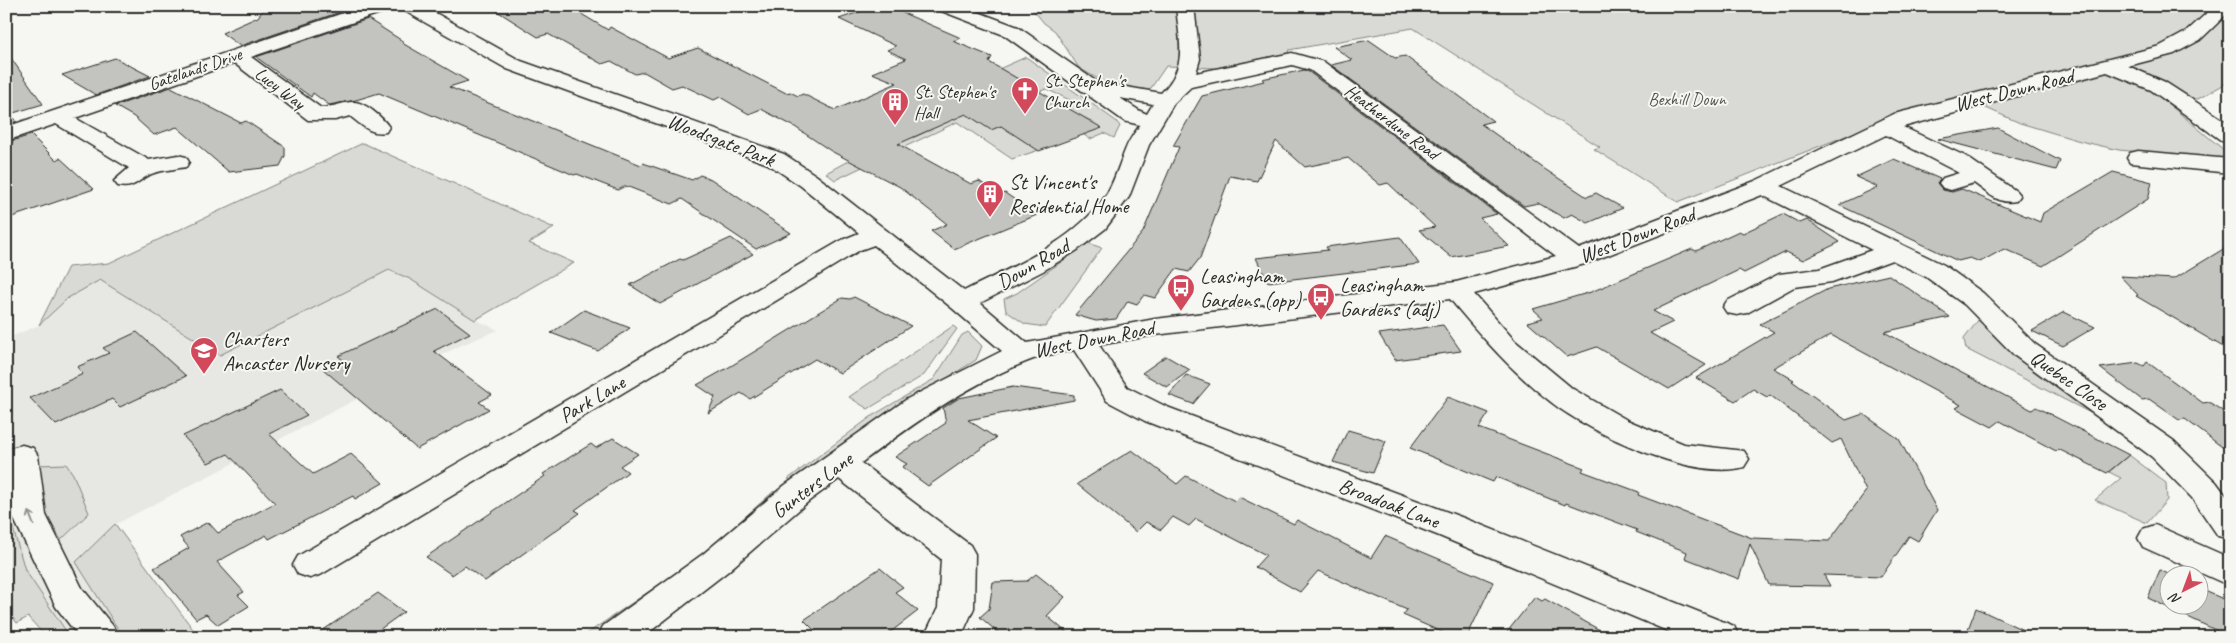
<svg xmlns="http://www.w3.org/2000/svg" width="2236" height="643" font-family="Caveat,sans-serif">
<rect width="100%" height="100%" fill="#f6f6f2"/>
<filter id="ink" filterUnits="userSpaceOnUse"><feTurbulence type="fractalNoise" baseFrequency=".02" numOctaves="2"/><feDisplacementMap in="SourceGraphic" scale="10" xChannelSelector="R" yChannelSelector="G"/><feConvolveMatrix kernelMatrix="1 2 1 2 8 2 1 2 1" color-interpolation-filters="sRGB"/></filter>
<g filter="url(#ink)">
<polygon fill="#e7e7e3" points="363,143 554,228 529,243 574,263 476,320 498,330 459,346 116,524 198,637 46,637 28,617 17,623 6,610 6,339 39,325 68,267 109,263"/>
<g fill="#d9d9d5" stroke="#828280">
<polygon points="1030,6 2230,6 2230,81 2198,99 2160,97 2224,150 2226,156 2219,159 2119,150 2080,141 2020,123 1961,97 1909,111 1678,202 1594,149 1600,147 1413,28 1289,50 1288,53 1216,68 1166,66 1151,88 1144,93 1114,88 1079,68 1055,31 1044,23"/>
<polygon points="1026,57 1116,121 1120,126 1114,138 1104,133 1090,139 1084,135 1089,120 1060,106 1072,101 1046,89 1038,92 991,129 1005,125 1039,150 1012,159 957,122 835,180 826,173 903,131 915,137 932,129 933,98"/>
<polygon points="363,143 554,228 529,243 574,263 475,320 410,279 389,270 220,355 100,280 68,298 39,325 68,267 109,263"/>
<polygon points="1088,243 1102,248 1045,327 1025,324 1006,311 1004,299 1017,293"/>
<polygon points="1979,319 2108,422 1966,349 1964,339"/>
<polygon points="953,326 957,329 924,375 868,409 849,397"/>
<polygon points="968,332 982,346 976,360 879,420 795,480 788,479 872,416 934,379 962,335"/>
<polygon points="2129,455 2166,483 2167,500 2147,523 2095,500 2121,478 2109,472"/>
<polygon points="66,464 73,474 89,513 61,540 43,509 38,465"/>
<polygon points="774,491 778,495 706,559 594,637 582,637 701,556"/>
<polygon points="6,504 25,570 70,637 46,637 28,617 17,623 6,610"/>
<polygon points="115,524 198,636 198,637 123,637 76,562"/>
</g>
<g fill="#c3c3c0" stroke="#2b2b2b">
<polygon points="266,6 349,6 352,8 240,46 222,33 258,17"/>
<polygon points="489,6 568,6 608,30 610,27 668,58 698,48 786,93 790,92 798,96 803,94 835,110 897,83 872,73 906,59 887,50 896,46 839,19 876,6 887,6 961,38 953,41 992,57 989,62 1102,128 1039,151 1001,126 991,130 966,114 898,144 971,184 979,181 999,195 1005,193 1037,215 954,249 931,231 947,224 900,187 831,151 795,127 761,109 749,114 720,97 714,100 682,85 672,88 644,72 635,74 611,61 602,64 548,34 538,37"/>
<polygon points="368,19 404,42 402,43 468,81 449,87 641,165 643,163 692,180 700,175 711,179 791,233 756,249 682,199 672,204 626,186 618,190 577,174 574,175 379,93 356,100 329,105 313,93 311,97 256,57"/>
<polygon points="1369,40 1395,58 1405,56 1493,121 1481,124 1543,168 1587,197 1596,193 1623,208 1588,223 1572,214 1564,218 1538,203 1524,206 1331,65 1352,60 1334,47"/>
<polygon points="6,51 43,104 10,114 17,121 6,125"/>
<polygon points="115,58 150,76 96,95 62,75"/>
<polygon points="1304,70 1309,72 1497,214 1480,218 1509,246 1451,257 1419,230 1435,227 1388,183 1380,185 1348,158 1305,167 1276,141 1257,181 1230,176 1200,258 1189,272 1176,269 1155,298 1144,295 1137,304 1128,301 1116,319 1096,321 1075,315 1143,232 1179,147 1173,146 1202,96 1264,81 1262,79"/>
<polygon points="171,87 241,123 246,121 285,147 285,156 280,166 229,172 177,127 154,135 134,117 115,106"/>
<polygon points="1998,128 2060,161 2056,170 1938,139"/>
<polygon points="31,135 56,160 60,158 94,189 6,219 6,143"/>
<polygon points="1894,159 1940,179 1937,183 1943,190 1952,192 1962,189 2040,222 2043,213 2113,172 2152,182 2148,199 2043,266 2004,249 1980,262 1970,258 1958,261 1839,205 1878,187 1856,177"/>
<polygon points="1783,214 1800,223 1807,220 1840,242 1803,260 1786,252 1744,273 1739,270 1653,311 1673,322 1650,333 1706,365 1669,389 1597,347 1567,357 1527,322 1543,318 1533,309 1591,292 1692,249 1696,251 1739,231 1743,233"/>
<polygon points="1400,237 1419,264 1268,282 1256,258 1328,250 1326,247"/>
<polygon points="731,238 753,254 660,304 630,285 680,259 683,260"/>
<polygon points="2230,245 2230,351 2136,296 2138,295 2120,276 2174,279"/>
<polygon points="1889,275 1950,317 1884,332 2032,410 2036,407 2129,455 2107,473 2058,449 2056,451 2000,421 1992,427 1956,408 1961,405 1831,335 1773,368 1794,380 1792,381 1846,420 1863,414 1899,439 1937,510 1918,541 1909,536 1881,577 1824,575 1830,586 1769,585 1750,544 1739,579 1685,558 1687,552 1636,532 1637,530 1566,503 1565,505 1496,477 1493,482 1410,448 1448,397 1489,413 1479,428 1584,468 1582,471 1639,492 1638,495 1752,538 1829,541 1866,491 1841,439 1832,443 1770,395 1767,397 1753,389 1735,401 1696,378 1774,332 1760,324 1828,289"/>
<polygon points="854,297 911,326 840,373 815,359 750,399 741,393 708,413 715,397 697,385 731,366 842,298 850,299"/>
<polygon points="438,309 470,333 434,351 492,395 479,402 489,409 417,449 323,369 343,360 338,356"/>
<polygon points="584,310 630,328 598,351 551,333"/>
<polygon points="2064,312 2095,327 2063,346 2032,331"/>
<polygon points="1443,325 1461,351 1395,360 1379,334"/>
<polygon points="137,332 186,376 120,407 112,399 56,425 30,398 83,374 77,367 109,353 103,348"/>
<polygon points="1166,356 1190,370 1167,387 1142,373"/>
<polygon points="2147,362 2203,403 2209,402 2230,416 2230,453 2185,419 2179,420 2149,399 2142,400 2100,368 2138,363 2144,366"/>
<polygon points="1186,375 1210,384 1193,404 1169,395"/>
<polygon points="1013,387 1074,395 1074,400 968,420 996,438 928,486 902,467 907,464 895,457 946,423 943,408 959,398"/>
<polygon points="280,390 307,415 269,434 313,474 351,454 383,483 355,499 353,496 269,539 266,535 217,562 244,592 238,595 249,606 218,625 206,614 196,619 154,568 189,548 180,537 208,522 218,533 275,503 228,454 208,463 183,436"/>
<polygon points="1348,430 1386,441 1373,473 1333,462"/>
<polygon points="613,438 638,454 620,466 628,472 575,510 580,513 485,581 465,566 452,575 426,557 545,476 543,474 591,444 596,448"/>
<polygon points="1132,450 1177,484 1186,476 1235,501 1239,497 1294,524 1297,520 1371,558 1385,536 1493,582 1467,637 1453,637 1403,615 1407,610 1318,571 1300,592 1255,567 1266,555 1196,519 1189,526 1173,517 1161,530 1146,522 1136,532 1077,484"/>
<polygon points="880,568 903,587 895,592 918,611 884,637 821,637 804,620"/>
<polygon points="2160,570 2172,576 2168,576 2168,606 2198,606 2198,588 2230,602 2230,637 2148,598"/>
<polygon points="1036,574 1065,597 1047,616 1072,637 1003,637 980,617 989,609 993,582 1027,581"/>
<polygon points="378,593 404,612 369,637 313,637"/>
<polygon points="1535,597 1542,601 1545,599 1612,637 1503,637"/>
<polygon points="1976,608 2038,637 1965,637"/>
</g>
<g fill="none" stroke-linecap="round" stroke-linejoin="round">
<defs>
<g id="minor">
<path d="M 364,6 L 392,6 L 389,10 L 251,57 L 321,108 C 332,108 342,102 353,102 C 364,101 383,118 389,127 L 386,132 C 370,135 362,125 350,116 L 335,120 L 308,120 L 234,63 L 75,118 L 149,160 L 178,155 L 186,157 L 189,162 L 186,167 C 176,169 164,170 154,173 C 139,178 135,190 118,186 L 114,181 L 129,168 L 56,124 L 6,141 L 6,127 Z"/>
<path d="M 400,6 L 423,6 L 521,61 L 784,154 L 817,176 L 964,291 C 1013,266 1071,244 1104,198 C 1114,184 1119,164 1126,148 C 1129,140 1135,132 1140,125 L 1124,121 L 1004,35 L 939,10 L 936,6 L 962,6 L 1018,27 L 1097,82 L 1161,93 C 1189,66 1179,41 1176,6 L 1194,6 L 1200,59 L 1196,73 L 1292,53 L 1324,62 L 1579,249 L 1755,181 L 1894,114 L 2160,46 L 2186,32 L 2210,10 L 2209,6 L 2227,6 L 2229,11 L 2226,15 L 2200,40 L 2174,54 L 2128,66 L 2165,82 L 2230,124 L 2230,143 L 2222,141 L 2151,90 L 2107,72 L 1903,127 L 1965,156 L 2016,191 L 2020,196 L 2016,201 C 1999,205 1988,193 1974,183 L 1951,190 L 1943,188 L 1939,183 L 1943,178 L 1959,173 L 1886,135 L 1781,186 L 1944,265 L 1983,293 L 2035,344 L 2174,441 L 2216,482 L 2230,501 L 2230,539 L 2218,536 L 2192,498 L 2152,457 L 2015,356 L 1965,305 L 1926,277 L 1892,260 L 1832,282 L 1794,287 L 1747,313 L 1737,315 L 1727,313 L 1723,307 L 1727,301 L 1779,274 L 1819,269 L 1872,250 L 1762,195 L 1585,264 L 1474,294 L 1515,341 L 1573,389 L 1627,420 L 1684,444 L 1744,451 L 1749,459 L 1744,467 C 1693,481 1592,434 1551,402 C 1512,372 1481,336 1450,299 L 1155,335 L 1099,345 L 1127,387 L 1167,407 L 1461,517 L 1734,626 L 1739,637 L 1682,637 L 1437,535 L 1145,421 L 1107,401 L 1074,350 C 1059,353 1042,355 1028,361 C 967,385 913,424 861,463 L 970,545 L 975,554 L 974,608 L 961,637 L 924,637 L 938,608 L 941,559 L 839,479 L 809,501 L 727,572 L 643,637 L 598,637 L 603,626 L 703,554 L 785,485 L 907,399 L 1002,351 L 952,308 L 874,245 L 860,250 L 322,574 L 310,578 L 298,574 L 293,565 L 298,556 L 842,240 L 859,233 L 801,186 L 768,164 L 507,69 L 403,10 ZM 1292,65 L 1310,70 L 1556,256 L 1456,282 L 1155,319 L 1027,343 L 980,303 L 1043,271 L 1076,251 L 1105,229 L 1129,197 L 1149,145 L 1174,103 L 1191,87 ZM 1120,98 L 1153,104 L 1147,114 L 1140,111 Z"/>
<polygon points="2138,151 2230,159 2230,173 2130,163 2127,158 2130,153"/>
<polygon points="22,445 33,448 38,456 46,515 82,588 113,626 118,637 79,637 56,607 12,515 6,456 11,448"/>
<polygon points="2155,525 2230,558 2230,586 2143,547 2138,538 2143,529"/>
</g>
</defs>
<use href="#minor" stroke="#2b2b2b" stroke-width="3"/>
<use href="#minor" fill="#f6f6f2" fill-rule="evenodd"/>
</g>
<defs><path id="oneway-shaft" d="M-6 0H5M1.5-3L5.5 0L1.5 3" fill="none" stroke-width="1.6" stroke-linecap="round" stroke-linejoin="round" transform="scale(1.25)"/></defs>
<use stroke="#90908e" href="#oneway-shaft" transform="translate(31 518) rotate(-111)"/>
</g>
<defs>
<symbol id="church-pin" viewBox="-11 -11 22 30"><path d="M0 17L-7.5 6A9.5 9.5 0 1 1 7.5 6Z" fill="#d1495b" stroke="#f6f6f2"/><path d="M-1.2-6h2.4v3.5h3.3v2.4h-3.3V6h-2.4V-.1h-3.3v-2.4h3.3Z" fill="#fff"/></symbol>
<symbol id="building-pin" viewBox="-11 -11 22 30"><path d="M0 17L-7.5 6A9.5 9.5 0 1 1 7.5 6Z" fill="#d1495b" stroke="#f6f6f2"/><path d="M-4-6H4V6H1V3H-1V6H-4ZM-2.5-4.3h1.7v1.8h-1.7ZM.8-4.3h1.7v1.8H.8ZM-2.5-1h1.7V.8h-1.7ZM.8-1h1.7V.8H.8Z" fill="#fff"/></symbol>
<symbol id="bus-pin" viewBox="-11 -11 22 30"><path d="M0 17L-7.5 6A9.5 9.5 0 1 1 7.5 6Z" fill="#d1495b" stroke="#f6f6f2"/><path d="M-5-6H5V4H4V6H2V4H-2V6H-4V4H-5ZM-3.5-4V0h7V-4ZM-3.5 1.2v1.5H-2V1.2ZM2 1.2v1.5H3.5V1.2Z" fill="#fff"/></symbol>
<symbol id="school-pin" viewBox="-11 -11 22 30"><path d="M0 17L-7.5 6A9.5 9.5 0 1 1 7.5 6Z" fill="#d1495b" stroke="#f6f6f2"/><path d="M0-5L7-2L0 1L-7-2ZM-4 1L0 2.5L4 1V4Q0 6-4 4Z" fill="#fff"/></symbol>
</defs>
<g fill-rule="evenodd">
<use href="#church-pin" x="1009" y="75" width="32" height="43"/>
<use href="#building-pin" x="879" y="86" width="32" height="43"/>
<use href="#building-pin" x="974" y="178" width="32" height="43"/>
<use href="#bus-pin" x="1165" y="272" width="32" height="43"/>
<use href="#bus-pin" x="1305" y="281" width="32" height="43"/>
<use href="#school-pin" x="188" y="335" width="32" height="43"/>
</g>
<g text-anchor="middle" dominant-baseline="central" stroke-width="4" stroke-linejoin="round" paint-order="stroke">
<g font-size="18" fill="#2b2b2b" stroke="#f6f6f2">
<text transform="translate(195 69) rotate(-19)">Gatelands Drive</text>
<text transform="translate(280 88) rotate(37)">Lucy Way</text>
<text transform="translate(1392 122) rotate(37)">Heatherdune Road</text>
</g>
<g font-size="18" fill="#2b2b2b" stroke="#f6f6f2" text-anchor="start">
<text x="1044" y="81">St. Stephen's<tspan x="1044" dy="21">Church</tspan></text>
<text x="914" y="92">St. Stephen's<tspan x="914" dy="21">Hall</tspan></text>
</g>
<g font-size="18" fill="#565656" stroke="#f6f6f2">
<text x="1687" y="99">Bexhill Down</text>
</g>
<g font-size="21" fill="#2b2b2b" stroke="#f6f6f2">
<text transform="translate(2014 90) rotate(-14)">West Down Road</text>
<text transform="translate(721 140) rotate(21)">Woodsgate Park</text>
<text transform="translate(1637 235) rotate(-21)">West Down Road</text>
<text transform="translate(1033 264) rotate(-30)">Down Road</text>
<text transform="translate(1094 339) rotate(-11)">West Down Road</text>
<text transform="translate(2069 380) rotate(35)">Quebec Close</text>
<text transform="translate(592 399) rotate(-31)">Park Lane</text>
<text transform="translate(812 485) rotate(-37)">Gunters Lane</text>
<text transform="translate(1389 503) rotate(21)">Broadoak Lane</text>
</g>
<g font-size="21" fill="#2b2b2b" stroke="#f6f6f2" text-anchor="start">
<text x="1009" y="182">St Vincent's<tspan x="1009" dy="24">Residential Home</tspan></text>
<text x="1200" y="276">Leasingham<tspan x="1200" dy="24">Gardens (opp)</tspan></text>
<text x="1340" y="285">Leasingham<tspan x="1340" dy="24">Gardens (adj)</tspan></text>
<text x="223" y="339">Charters<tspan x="223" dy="24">Ancaster Nursery</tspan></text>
</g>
</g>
<rect width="2236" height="643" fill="none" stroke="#f6f6f2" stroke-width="25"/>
<rect x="12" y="12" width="2211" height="618" fill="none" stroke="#2b2b2b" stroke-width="2" filter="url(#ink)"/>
<g transform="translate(2184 590) rotate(222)"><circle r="24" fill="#f6f6f2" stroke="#a5a5a2"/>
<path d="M0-4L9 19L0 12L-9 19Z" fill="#d1495b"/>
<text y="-8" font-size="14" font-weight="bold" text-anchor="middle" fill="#2b2b2b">N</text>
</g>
</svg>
